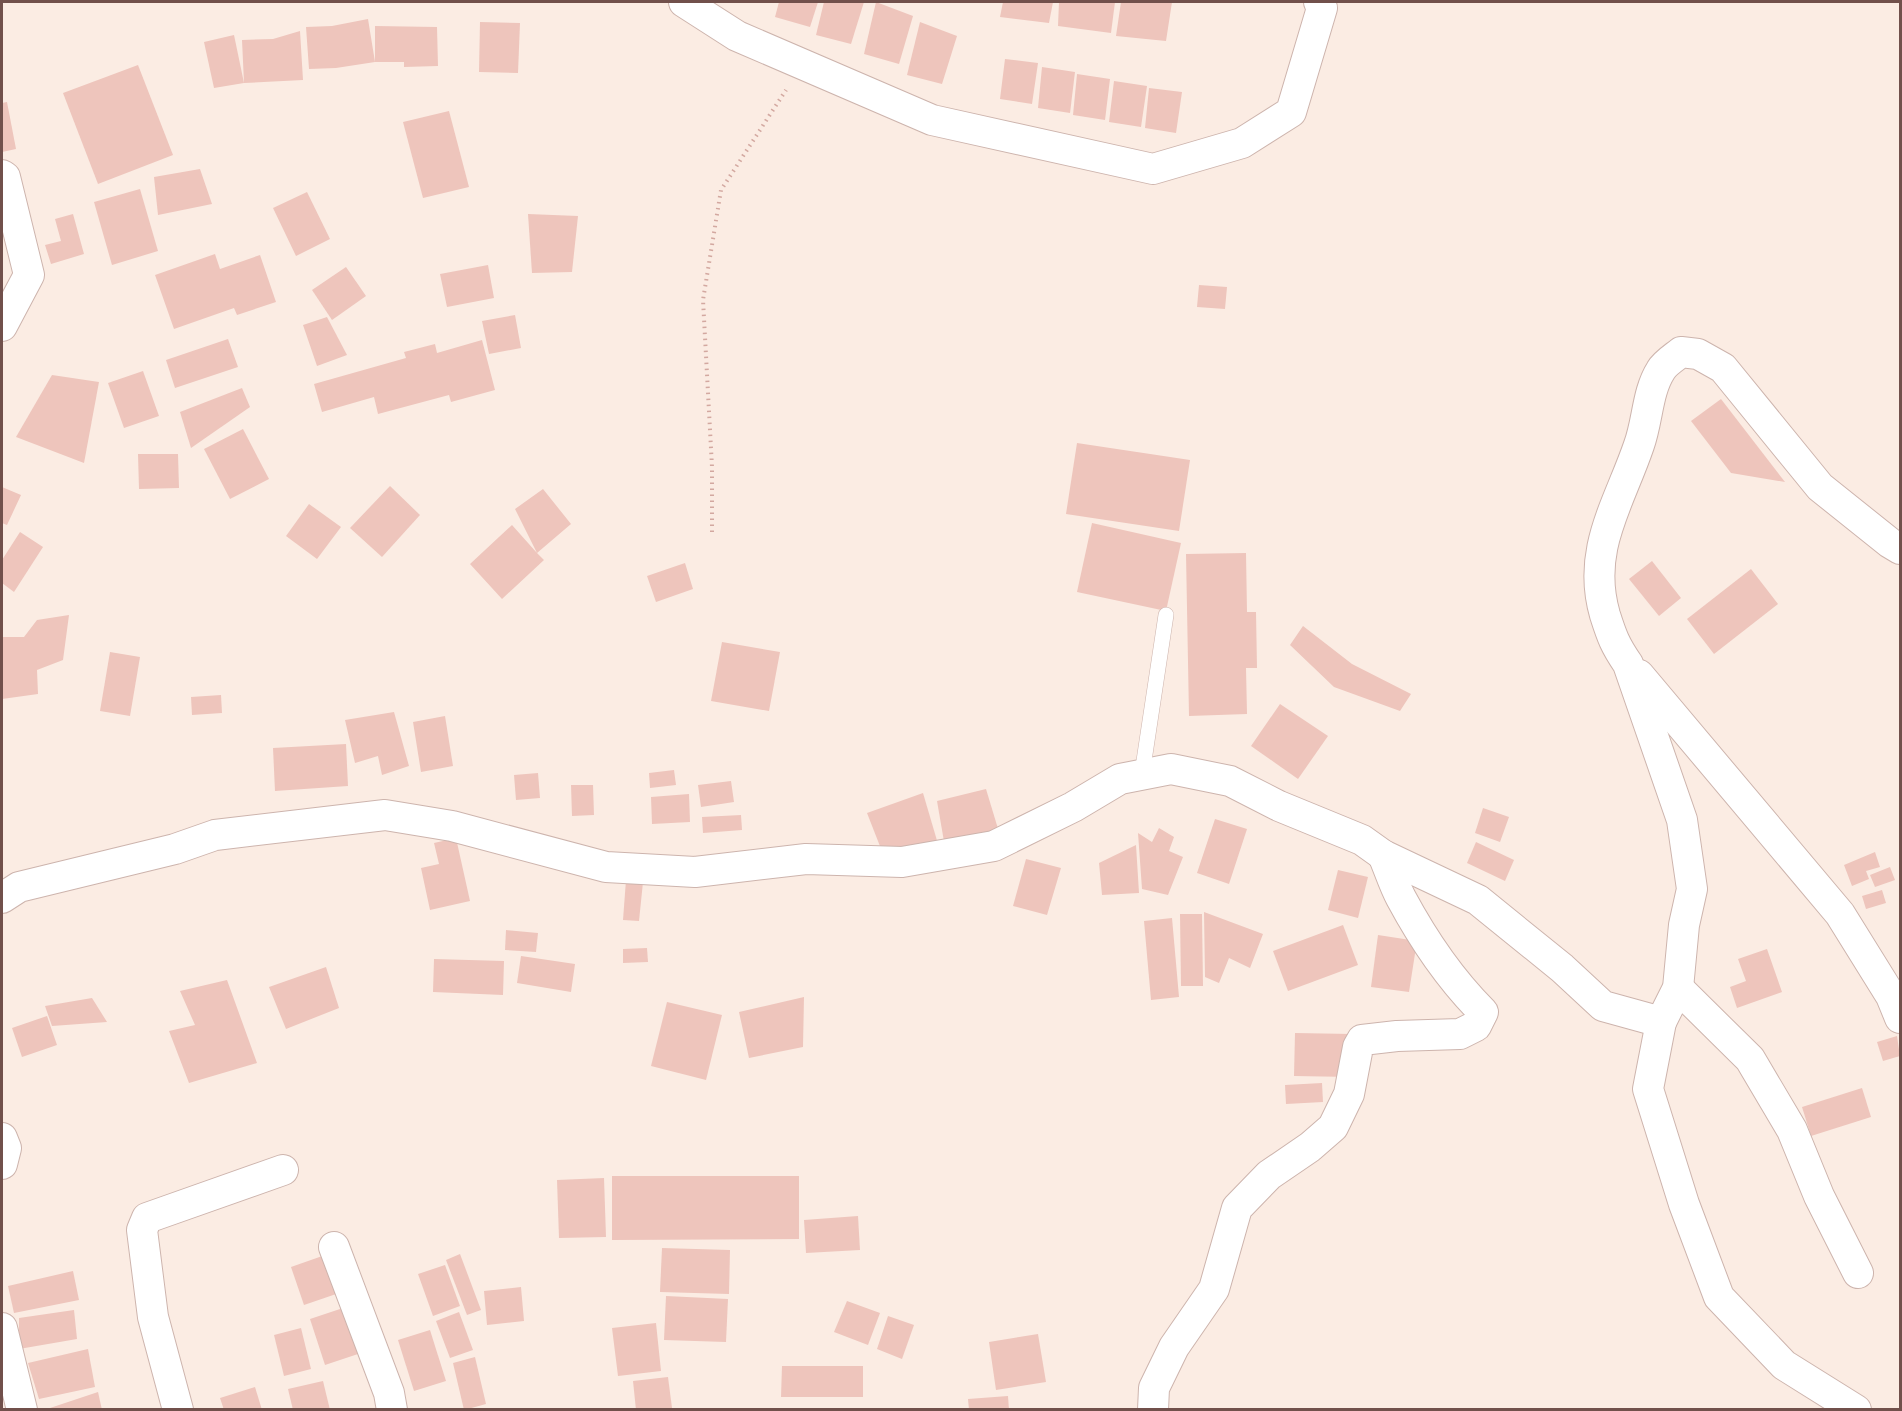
<svg xmlns="http://www.w3.org/2000/svg" width="1902" height="1411" font-family="Quicksand,sans-serif">
<rect width="100%" height="100%" fill="#fbece3"/>
<g fill="#eec5bc">
<polygon points="779,2 818,2 810,27 775,17"/>
<polygon points="824,2 864,2 851,44 816,35"/>
<polygon points="876,2 913,16 899,64 864,54"/>
<polygon points="1003,2 1053,2 1049,23 1000,17"/>
<polygon points="1059,2 1115,2 1111,33 1058,26"/>
<polygon points="1121,2 1172,2 1166,41 1116,36"/>
<polygon points="368,19 375,62 336,68 309,69 306,27 332,26"/>
<polygon points="480,22 520,23 518,73 479,72"/>
<polygon points="920,22 957,36 942,84 907,75"/>
<polygon points="375,26 437,27 438,66 404,67 404,62 375,62"/>
<polygon points="300,31 303,80 244,83 242,40 273,39"/>
<polygon points="234,35 244,83 214,88 204,42"/>
<polygon points="1005,59 1038,63 1032,104 1000,99"/>
<polygon points="138,65 173,155 98,184 63,93"/>
<polygon points="1042,67 1075,72 1070,113 1038,108"/>
<polygon points="1077,74 1110,79 1105,120 1073,115"/>
<polygon points="1114,81 1147,86 1141,127 1109,122"/>
<polygon points="1149,88 1182,92 1176,133 1145,128"/>
<polygon points="7,102 16,149 2,152 2,103"/>
<polygon points="449,111 469,187 423,198 403,122"/>
<polygon points="200,169 212,204 158,215 154,177"/>
<polygon points="140,189 158,251 112,265 94,202"/>
<polygon points="307,192 330,239 296,256 273,208"/>
<polygon points="73,214 84,254 51,264 45,245 61,241 55,219"/>
<polygon points="528,214 578,216 572,272 532,273"/>
<polygon points="215,254 220,269 260,255 276,302 237,315 234,308 174,329 155,275"/>
<polygon points="488,265 494,298 447,307 440,274"/>
<polygon points="346,267 366,296 332,320 312,290"/>
<polygon points="1199,285 1227,287 1225,309 1197,307"/>
<polygon points="515,315 521,348 489,354 482,321"/>
<polygon points="327,317 347,355 317,366 303,325"/>
<polygon points="228,339 238,367 175,388 166,360"/>
<polygon points="482,340 495,390 451,402 449,395 378,414 374,397 322,412 314,384 406,358 404,352 435,344 437,353"/>
<polygon points="143,371 159,416 124,428 108,383"/>
<polygon points="52,375 99,382 84,463 16,437"/>
<polygon points="242,388 250,407 191,448 180,412"/>
<polygon points="1721,399 1785,482 1731,473 1691,421"/>
<polygon points="243,429 269,479 230,499 204,449"/>
<polygon points="1077,443 1190,460 1179,531 1066,514"/>
<polygon points="138,454 178,454 179,488 139,489"/>
<polygon points="390,486 420,515 382,557 350,528"/>
<polygon points="2,487 21,495 7,525 2,523"/>
<polygon points="543,489 571,524 537,553 544,560 502,599 470,564 512,525 537,553 515,509"/>
<polygon points="309,504 341,527 317,559 286,536"/>
<polygon points="1092,523 1181,543 1166,611 1077,592"/>
<polygon points="20,532 43,547 14,592 2,583 2,560"/>
<polygon points="1246,553 1247,612 1256,612 1257,668 1246,668 1247,714 1189,716 1186,554"/>
<polygon points="1652,561 1681,598 1659,616 1629,579"/>
<polygon points="685,563 693,589 656,602 647,576"/>
<polygon points="1751,569 1778,604 1714,654 1687,619"/>
<polygon points="69,615 63,660 37,670 38,694 2,699 2,637 24,637 37,620"/>
<polygon points="1303,626 1352,664 1411,694 1400,711 1334,687 1290,645"/>
<polygon points="722,642 780,652 769,711 711,701"/>
<polygon points="110,652 140,657 130,716 100,711"/>
<polygon points="221,695 222,713 192,715 191,697"/>
<polygon points="1280,704 1328,736 1298,779 1251,746"/>
<polygon points="394,712 409,766 382,775 378,756 355,763 345,720"/>
<polygon points="445,716 453,766 421,772 413,722"/>
<polygon points="346,744 348,786 275,791 273,748"/>
<polygon points="674,770 676,785 650,788 649,773"/>
<polygon points="538,773 540,798 516,800 514,775"/>
<polygon points="731,781 734,802 701,807 698,785"/>
<polygon points="571,785 593,785 594,815 572,816"/>
<polygon points="986,789 1002,842 946,853 937,801"/>
<polygon points="923,793 938,844 885,859 867,813"/>
<polygon points="689,794 690,822 652,824 651,797"/>
<polygon points="1483,808 1509,817 1500,842 1475,833"/>
<polygon points="741,815 742,830 703,833 702,817"/>
<polygon points="1215,819 1247,829 1229,884 1197,873"/>
<polygon points="1159,828 1174,837 1169,851 1183,857 1168,895 1142,889 1138,833 1152,842"/>
<polygon points="456,838 470,901 430,910 421,868 439,864 434,843"/>
<polygon points="1476,842 1514,860 1505,881 1467,863"/>
<polygon points="1136,845 1139,893 1102,895 1099,863"/>
<polygon points="1875,852 1880,867 1866,871 1869,879 1852,886 1844,865"/>
<polygon points="1026,859 1061,868 1047,915 1013,906"/>
<polygon points="1890,867 1895,880 1875,887 1870,875"/>
<polygon points="1338,870 1368,877 1358,918 1328,910"/>
<polygon points="626,880 643,882 639,921 623,920"/>
<polygon points="1882,890 1886,903 1866,909 1862,896"/>
<polygon points="1204,912 1263,934 1250,968 1229,958 1219,983 1205,977"/>
<polygon points="1180,914 1202,914 1203,986 1181,986"/>
<polygon points="1172,918 1179,997 1151,1000 1144,921"/>
<polygon points="1343,925 1358,965 1288,991 1273,951"/>
<polygon points="506,930 538,933 536,952 505,950"/>
<polygon points="1378,935 1417,941 1409,992 1371,987"/>
<polygon points="647,948 648,962 623,963 623,949"/>
<polygon points="1767,949 1782,992 1737,1008 1730,987 1746,981 1738,959"/>
<polygon points="521,956 575,964 571,992 517,983"/>
<polygon points="434,959 504,961 503,995 433,992"/>
<polygon points="326,967 339,1008 286,1029 269,987"/>
<polygon points="227,980 257,1063 189,1083 169,1031 195,1025 180,991"/>
<polygon points="804,997 803,1047 749,1058 739,1012"/>
<polygon points="92,998 107,1022 52,1026 45,1006"/>
<polygon points="667,1002 722,1015 706,1080 651,1066"/>
<polygon points="47,1016 57,1045 22,1057 12,1028"/>
<polygon points="1295,1033 1352,1034 1351,1077 1294,1076"/>
<polygon points="1897,1036 1900,1056 1883,1061 1877,1042"/>
<polygon points="1322,1083 1323,1102 1286,1104 1285,1085"/>
<polygon points="1862,1088 1871,1117 1811,1136 1802,1107"/>
<polygon points="612,1176 799,1176 799,1239 612,1240"/>
<polygon points="604,1178 606,1237 559,1238 557,1180"/>
<polygon points="858,1216 860,1250 806,1253 804,1220"/>
<polygon points="662,1248 730,1250 729,1294 660,1292"/>
<polygon points="328,1254 342,1292 304,1305 291,1267"/>
<polygon points="460,1254 481,1310 467,1315 446,1260"/>
<polygon points="445,1265 460,1306 433,1316 418,1274"/>
<polygon points="73,1271 79,1300 14,1313 8,1286"/>
<polygon points="521,1287 524,1321 487,1325 484,1291"/>
<polygon points="666,1296 728,1299 726,1342 664,1340"/>
<polygon points="847,1301 880,1313 868,1345 834,1332"/>
<polygon points="343,1308 358,1354 325,1365 310,1319"/>
<polygon points="74,1310 77,1339 19,1349 19,1318"/>
<polygon points="459,1312 473,1350 450,1358 436,1321"/>
<polygon points="888,1316 914,1325 902,1359 877,1349"/>
<polygon points="656,1323 661,1371 618,1376 612,1328"/>
<polygon points="301,1328 311,1369 284,1376 274,1335"/>
<polygon points="430,1330 446,1381 414,1391 398,1340"/>
<polygon points="1038,1334 1046,1382 996,1390 989,1342"/>
<polygon points="88,1349 95,1387 39,1399 28,1363"/>
<polygon points="475,1357 486,1404 464,1410 453,1363"/>
<polygon points="782,1366 863,1366 863,1397 781,1397"/>
<polygon points="668,1377 672,1408 636,1410 633,1381"/>
<polygon points="323,1381 330,1410 293,1410 288,1389"/>
<polygon points="255,1387 262,1410 224,1410 220,1398"/>
<polygon points="98,1392 102,1410 47,1410 47,1409"/>
<polygon points="1008,1396 1009,1410 969,1410 968,1399"/>
</g>
<g fill="none" stroke-linecap="round" stroke-linejoin="round">
<defs>
<polyline id="lane" points="1142,774 1166,615"/>
<g id="street">
<polyline points="684,2 737,36 932,120 1153,169 1242,143 1291,112 1322,8 1319,2"/>
<polyline points="2,175 5,177 29,275 2,326"/>
<polyline points="1639,675 1840,914 1891,996 1900,1018"/>
<path d="M 2,898 L 19,887 L 175,849 L 215,835 L 385,815 L 452,826 L 606,867 L 695,872 L 806,859 L 902,862 L 994,846 L 1073,807 L 1120,779 L 1171,769 L 1230,781 L 1279,806 L 1362,840 L 1383,855 L 1478,900 L 1562,968 L 1603,1006 L 1661,1022 L 1678,988 L 1684,925 L 1692,889 L 1682,820 L 1628,664 C 1615,645 1612,637 1605,615 C 1586,550 1619,504 1639,445 C 1648,420 1647,392 1661,370 C 1665,363 1675,357 1681,352 L 1698,354 L 1723,368 L 1820,487 L 1890,543 L 1900,549"/>
<polyline points="1678,988 1750,1059 1792,1130 1819,1196 1858,1273"/>
<polyline points="1661,1022 1648,1089 1684,1204 1719,1297 1784,1365 1856,1410"/>
<polyline points="2,1138 6,1148 2,1164"/>
<polyline points="334,1247 389,1393 392,1410"/>
<polyline points="2,1328 22,1410"/>
<polyline points="178,1410 153,1317 142,1230 147,1218 283,1170"/>
<path d="M 1153,1410 L 1154,1388 L 1174,1347 L 1214,1289 L 1237,1208 L 1269,1175 L 1310,1147 L 1333,1127 L 1349,1094 L 1358,1047 L 1362,1040 L 1397,1036 L 1460,1034 L 1476,1026 L 1483,1012 C 1450,979 1423,939 1401,898 C 1394,885 1389,869 1383,855"/>
</g>
</defs>
<use href="#lane" stroke="#cdb4ad" stroke-width="16"/>
<use href="#street" stroke="#cdb4ad" stroke-width="32"/>
<polyline stroke="#d3a8a0" stroke-width="4" stroke-dasharray="1.5 4.5" stroke-linecap="butt" points="712,532 712,467 703,300 721,190 786,90"/>
<use href="#lane" stroke="#fff" stroke-width="15"/>
<use href="#street" stroke="#fff" stroke-width="30"/>
</g>
<rect width="1902" height="1411" fill="none" stroke="#71504b" stroke-width="6"/>
</svg>
